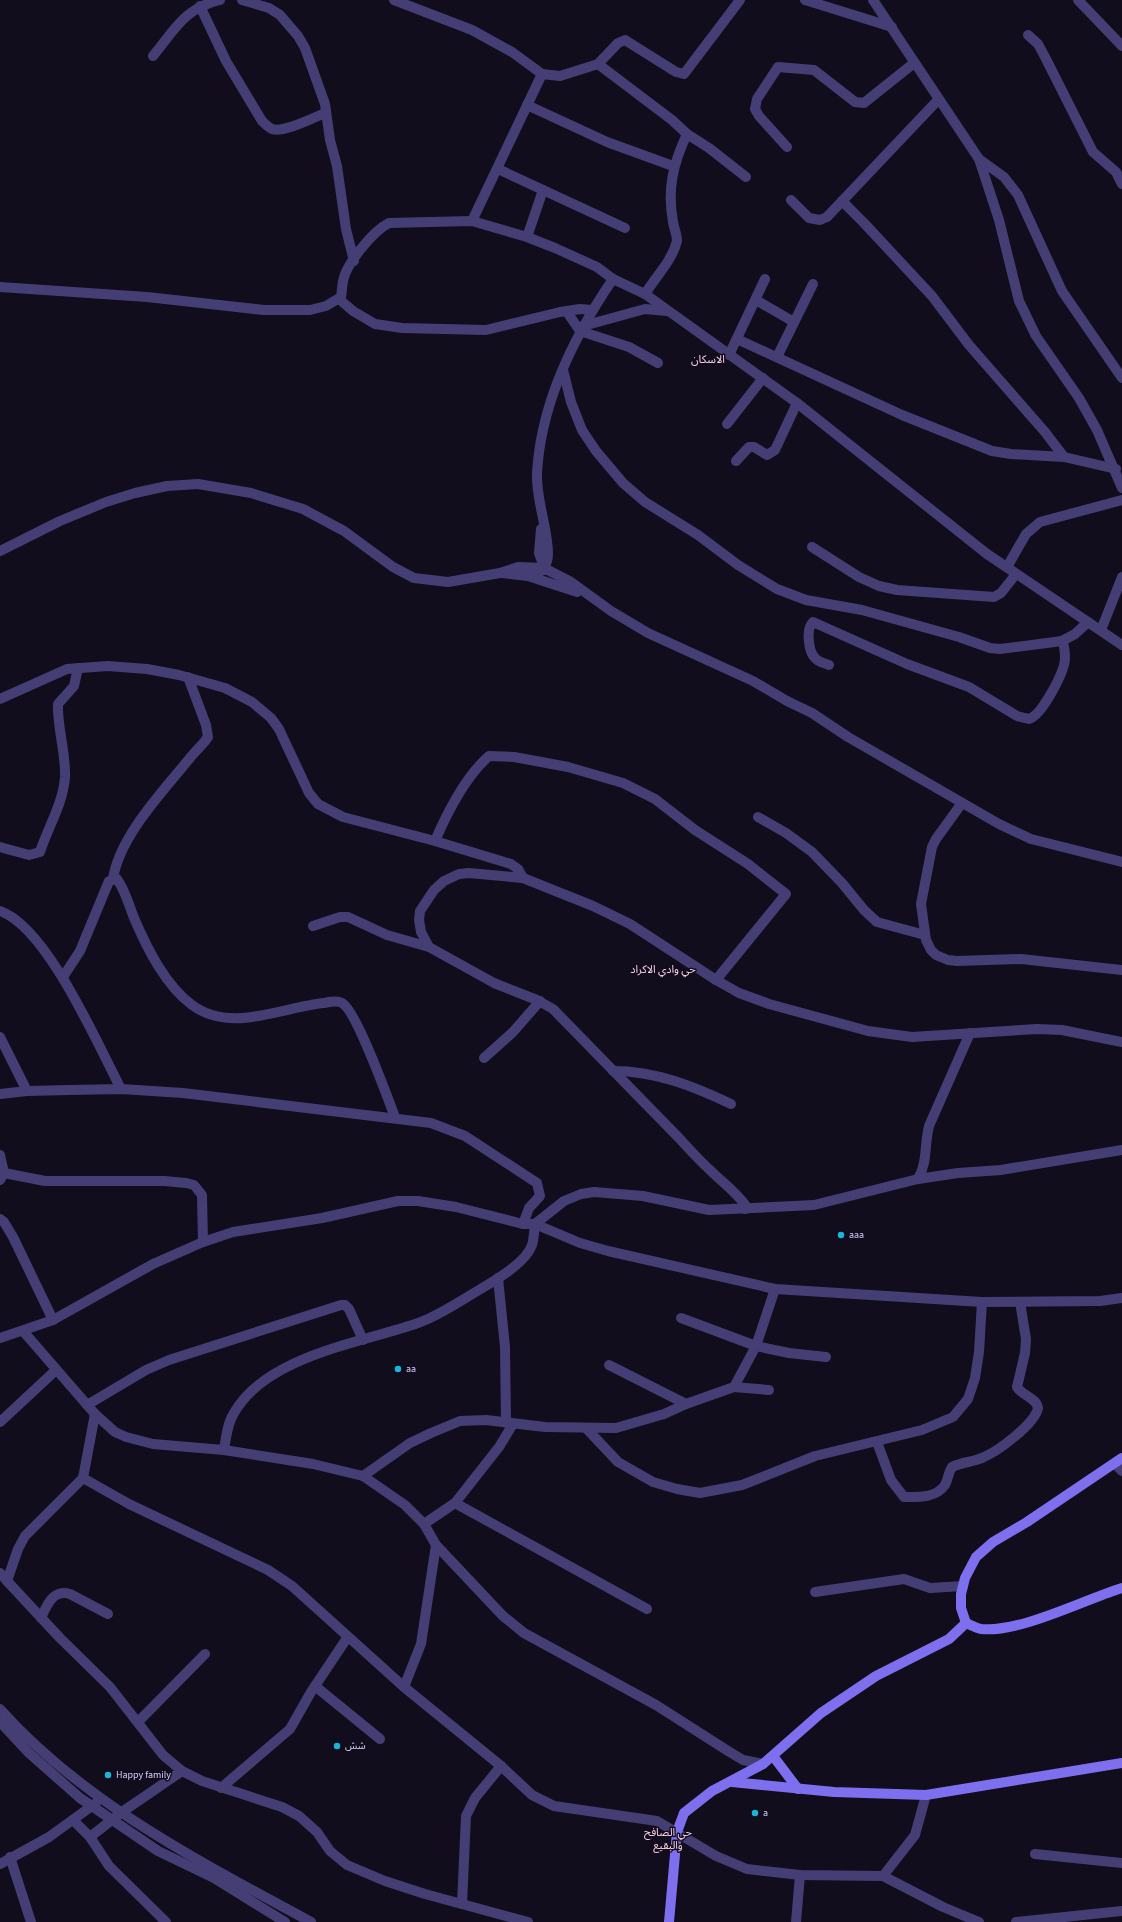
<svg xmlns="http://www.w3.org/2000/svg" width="1122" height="1922" font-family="'Source Sans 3','Noto Sans Arabic',sans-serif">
<rect width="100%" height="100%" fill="#110d1c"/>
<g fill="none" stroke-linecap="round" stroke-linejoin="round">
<g stroke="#453e75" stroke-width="10">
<polyline points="242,0 269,8 280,15 298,36 305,48 325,104 330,140 337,166 346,229 354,261"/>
<polyline points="394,0 472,30 512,52 542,74 472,221"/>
<polyline points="805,0 892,27"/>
<polyline points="873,0 979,159 999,220 1019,301 1036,336 1079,398 1097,430 1122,488"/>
<polyline points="1078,0 1122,46"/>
<path d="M 200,6 L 226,61 L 262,121 C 265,124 268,127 272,129 C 284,133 313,118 325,113"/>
<polyline points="1028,35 1038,44 1045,57 1093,152 1116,172 1122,184"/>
<path d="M 153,56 C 175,29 185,8 220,0"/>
<polyline points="598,64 618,43 625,40 676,72 684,74 740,0"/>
<polyline points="542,74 560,76 598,64 672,120 687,134 709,148 746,177"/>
<polyline points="527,105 607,142 673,166"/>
<polyline points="787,147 759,116 755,109 757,99 778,67 814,70 855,102 864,103 914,63"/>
<polyline points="979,159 1004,177 1018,195 1062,291 1122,378"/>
<polyline points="498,169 625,228"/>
<polyline points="791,200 809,218 820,220 827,217 938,100"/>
<polyline points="842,201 864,223 932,296 969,345 1045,432 1064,457"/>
<polyline points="527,237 543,190"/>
<path d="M 0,287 L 147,297 L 264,310 L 310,310 L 326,306 L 341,297 C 342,292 342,286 343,281 C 346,264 373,231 389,223 L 472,221 L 527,237 L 555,248 L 597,267 L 613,279 L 645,294 L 797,403 L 987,554 L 1122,645"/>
<path d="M 645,294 C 656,276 672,261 677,241 C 677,234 674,229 673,222 C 667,189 673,164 687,134"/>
<polyline points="339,299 353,311 375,324 402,328 486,330 560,312 580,309 592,310"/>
<polyline points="756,300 794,322"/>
<polyline points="567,312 580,331 629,347 658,363"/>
<polyline points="583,326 645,309 667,311"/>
<polyline points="737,339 902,415 992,451 1011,454 1064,457 1116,469"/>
<polyline points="729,355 765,279"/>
<polyline points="777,357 813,284"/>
<polyline points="563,370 571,402 582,430 596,451 623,483 645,502 698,535 738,565 777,589 806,600 862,610 959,637 990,648 1000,649 1062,641 1075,634 1088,622"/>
<polyline points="727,424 763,378"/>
<polyline points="736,461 749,447 754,447 767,455 775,450 797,403"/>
<polyline points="541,529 539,553 545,570"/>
<polyline points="812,547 859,577 879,586 897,590 994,597 1001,593 1016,574"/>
<polyline points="0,551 60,521 106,502 135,493 167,486 198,484 251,493 303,509 344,531 393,567 414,578 448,582 500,573 518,567 544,568 571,582 611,611 648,633 753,681 787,701 812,713 848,737 999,824 1031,839 1122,862"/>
<polyline points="1007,567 1026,534 1040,522 1122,500"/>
<polyline points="502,573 528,576 577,592"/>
<path d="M 528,576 L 541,571 C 545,567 548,560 548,554 C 548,528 536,501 537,473 C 541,402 574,336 613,279"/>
<polyline points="1101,630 1122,577"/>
<path d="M 829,665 C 824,663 818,662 815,658 C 808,651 806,628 813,622 L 907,664 L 969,687 L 1017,716 L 1029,719 C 1042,715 1064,673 1065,659 C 1065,653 1065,646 1062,641"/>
<polyline points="0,699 67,669 108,666 147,669 179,675 225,688 252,702 271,718 279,729 309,793 318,804 343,817 435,841 511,864 518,869 523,878"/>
<polyline points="962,803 936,839 932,847 921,904 926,940 931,950 936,955 948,960 957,961 1021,959 1122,970"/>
<polyline points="758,817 786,833 812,852 842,883 864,910 877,922 925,935"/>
<path d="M 435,841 C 447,813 466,776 489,756 L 514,757 L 568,767 L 623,783 L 655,799 L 695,830 L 748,864 L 786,894 L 716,980"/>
<path d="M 0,847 L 29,855 L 40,852 C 48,827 63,804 65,777 C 66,752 57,728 58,704 L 74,686 L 78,668"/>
<path d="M 113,879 C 119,837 163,791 190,758 C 195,751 203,745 208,737 L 206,725 L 188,677"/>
<path d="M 0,911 C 47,927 98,1045 121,1089"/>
<polyline points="313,926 340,917 348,917 387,935 429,947"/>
<path d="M 63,977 L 80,951 L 109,881 L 117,879 C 125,890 129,905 134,918 C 147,948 165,985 192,1005 C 231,1034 282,1007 324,1003 C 329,1002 337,1000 342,1003 C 356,1010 388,1099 395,1117"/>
<polyline points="0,1037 27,1091"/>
<polyline points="484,1058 513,1032 540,1001"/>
<path d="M 613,1071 C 656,1071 693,1086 731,1104"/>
<polyline points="0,1094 27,1091 69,1090 121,1089 183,1093 431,1123 465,1136 537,1183 540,1196 529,1208 523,1224"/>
<polyline points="0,1155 4,1173 0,1180"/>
<polyline points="4,1173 45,1181 164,1181 186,1183 194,1185 202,1195 203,1242"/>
<path d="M 918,1179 C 928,1161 924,1146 929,1126 L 970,1033"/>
<path d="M 745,1209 L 746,1206 C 735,1191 723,1183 710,1170 C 699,1160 689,1149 679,1138 L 553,1009 L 537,1000 L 494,983 L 429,947 L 421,932 L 419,920 L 420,911 L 434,890 L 444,881 L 459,874 L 469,873 L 523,878 L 593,906 L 630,924 L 716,980 L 739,993 L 769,1004 L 868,1031 L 912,1037 L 1037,1029 L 1062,1030 L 1122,1042"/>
<polyline points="0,1219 4,1222 13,1237 53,1320"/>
<polyline points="498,1278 505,1347 506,1423"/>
<polyline points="681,1318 756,1346 789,1353 826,1357"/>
<polyline points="23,1331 95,1414 115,1432 126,1437 153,1444 224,1450 313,1464 363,1476 405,1505 424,1524 436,1545 503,1616 524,1633 656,1705 728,1751 743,1760 763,1764"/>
<polyline points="0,1338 53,1320 153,1264 203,1242 233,1232 322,1218 398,1201 418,1201 456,1207 523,1224 535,1224 580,1243 608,1251 775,1289 982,1302 1100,1301 1122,1298"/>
<polyline points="609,1365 686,1404"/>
<polyline points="734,1387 769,1390"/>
<polyline points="87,1405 146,1370 169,1360 341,1305 345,1305 349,1309 363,1340"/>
<polyline points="95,1414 83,1478 129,1504 268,1570 292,1586 404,1687 501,1766 532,1795 554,1806 657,1821 716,1856 747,1869 800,1875 883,1876 943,1907 979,1922"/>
<polyline points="0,1422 56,1370"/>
<polyline points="586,1428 618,1462 653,1482 677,1489 700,1493 742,1485 815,1456 922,1430 953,1417 968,1399 975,1378 979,1352 982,1302"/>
<path d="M 877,1442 L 891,1480 L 904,1497 C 919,1497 936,1498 945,1485 C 948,1480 948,1473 952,1467 C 962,1462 974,1462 984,1457 C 998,1451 1035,1424 1038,1408 C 1036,1397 1022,1396 1017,1387 L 1025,1353 L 1026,1339 L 1020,1302"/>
<path d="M 224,1450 C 226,1438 227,1424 234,1413 C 266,1356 361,1343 418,1323 C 439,1316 460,1301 479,1290 C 494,1281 526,1263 532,1245 C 534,1239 534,1231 535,1224 L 564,1201 L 581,1194 L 594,1192 L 643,1196 L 709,1210 L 814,1205 L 918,1179 L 958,1173 L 1001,1170 L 1122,1150"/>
<polyline points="1115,1464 1122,1471"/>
<polyline points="363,1476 410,1443 431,1433 460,1421 486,1420 545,1427 616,1428 664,1414 686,1404 734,1387 756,1346 775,1289"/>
<polyline points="83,1478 25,1536 18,1549 7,1581 60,1638 110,1687 163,1755 182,1771 202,1781 282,1807 299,1816 317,1832 330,1851 347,1865 385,1881 425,1894 528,1922"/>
<polyline points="455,1503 647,1609"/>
<polyline points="424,1524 455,1503 499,1447 513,1424"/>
<polyline points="0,1573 7,1581"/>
<polyline points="815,1592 904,1579 930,1588 963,1586"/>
<path d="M 41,1618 C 47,1605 53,1589 70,1594 L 108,1614"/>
<polyline points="315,1686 380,1739"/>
<polyline points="404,1687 421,1644 436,1545"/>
<path d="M 0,1709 C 85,1804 201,1862 311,1922"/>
<polyline points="0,1722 29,1753 80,1798 158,1851 214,1878 285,1922"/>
<polyline points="138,1722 205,1654"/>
<polyline points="221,1788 290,1729 311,1692 347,1638"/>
<polyline points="73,1820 90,1837 109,1866 166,1922"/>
<polyline points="90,1837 122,1812 182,1771"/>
<polyline points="1035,1854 1122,1863"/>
<polyline points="10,1857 31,1922"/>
<polyline points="0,1864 49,1837 96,1803"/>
<polyline points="883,1876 915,1835 926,1795"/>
<polyline points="462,1904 466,1816 475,1798 501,1766"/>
<polyline points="796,1922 800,1875"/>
<polyline points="1016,1922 1122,1911"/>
</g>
<g stroke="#7e6fef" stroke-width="10">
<path d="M 1122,1458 L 1027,1522 L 993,1542 L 976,1557 L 965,1578 L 961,1594 L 961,1608 L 966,1623 C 971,1625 976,1628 981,1629 C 1020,1633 1083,1600 1122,1588"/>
<polyline points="773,1756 798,1789"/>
<polyline points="732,1782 834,1792 926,1795 1122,1763"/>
<polyline points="669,1922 677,1832 684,1813 712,1791 763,1764 821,1713 876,1676 949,1639 966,1623"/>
</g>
</g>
<g fill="#19b6da" stroke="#110d1c" stroke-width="1.5">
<circle cx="841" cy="1235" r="4"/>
<circle cx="398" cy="1369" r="4"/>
<circle cx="337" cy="1746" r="4"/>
<circle cx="108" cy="1775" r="4"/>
<circle cx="755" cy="1813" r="4"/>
</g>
<g text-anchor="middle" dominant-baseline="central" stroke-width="3" stroke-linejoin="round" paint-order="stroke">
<g font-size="10" fill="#d7cef9" stroke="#110d1c" text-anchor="start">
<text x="849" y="1235">aaa</text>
<text x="406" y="1369">aa</text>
<text x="345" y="1746">شش</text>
<text x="116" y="1775">Happy family</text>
<text x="763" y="1813">a</text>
</g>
<g font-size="11" fill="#facfe7" stroke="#110d1c">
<text x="708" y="359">الاسكان</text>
<text x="663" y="969">حي وادي الاكراد</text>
<text x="668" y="1832">حي الصافح<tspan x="668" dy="13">والبقيع</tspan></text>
</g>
</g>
</svg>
